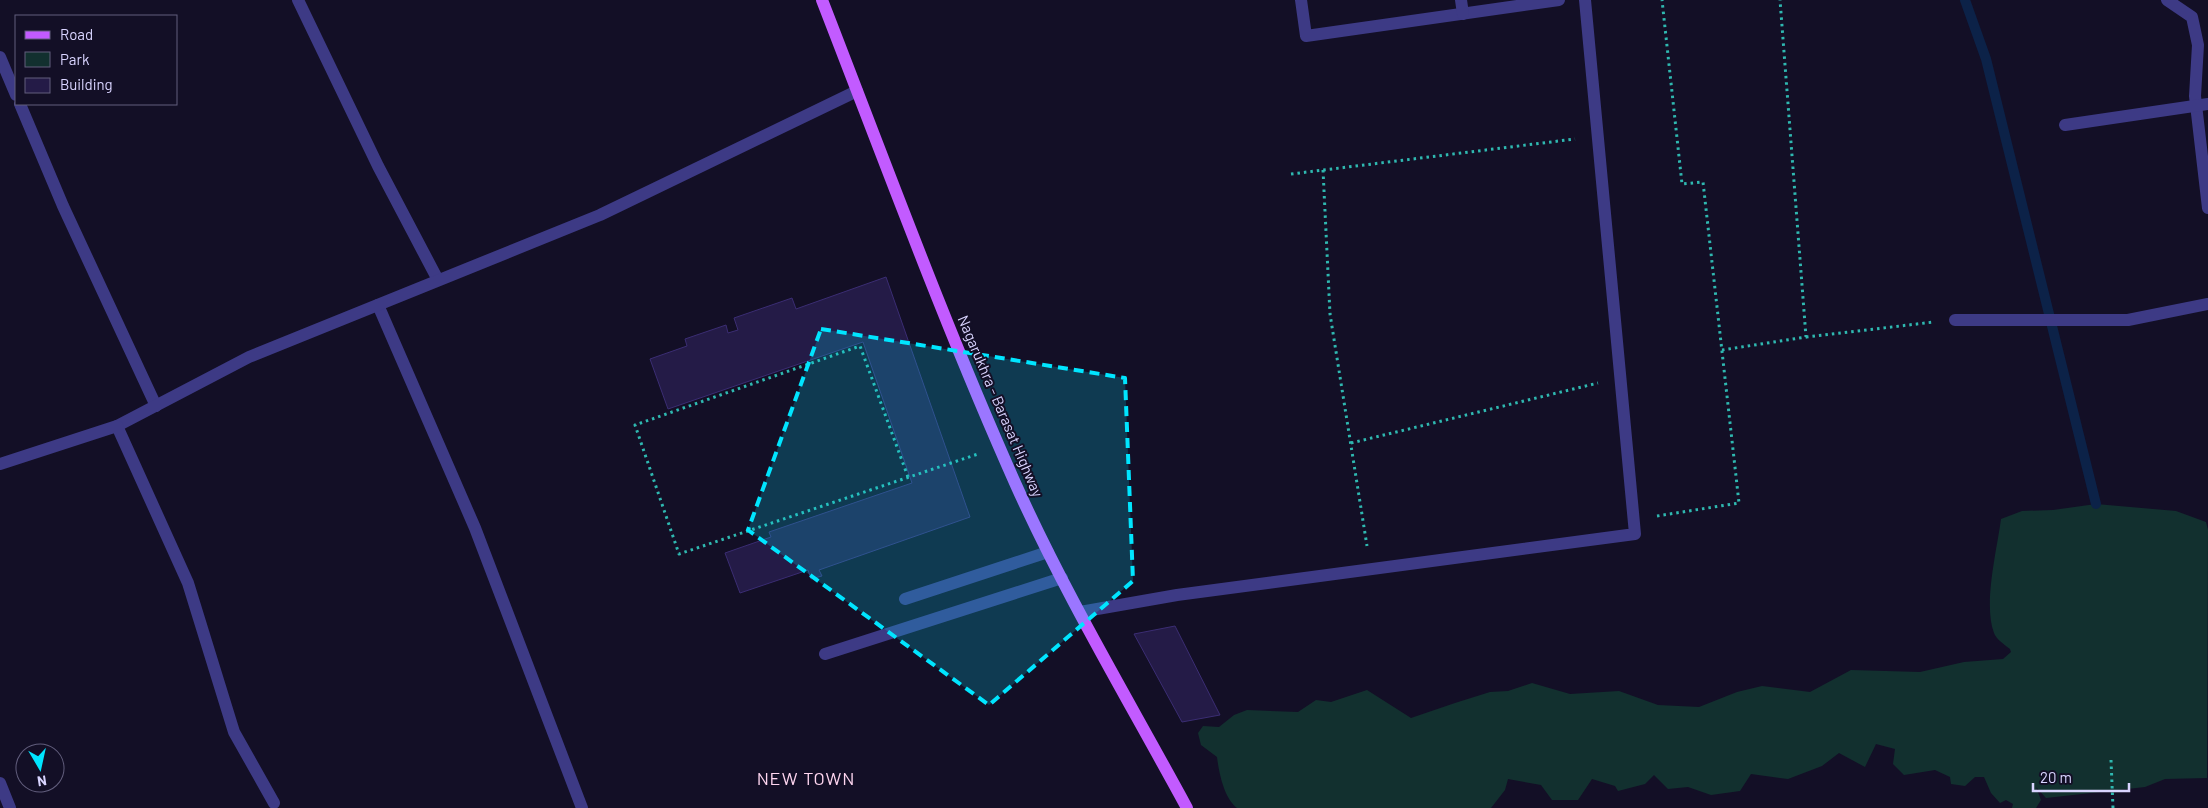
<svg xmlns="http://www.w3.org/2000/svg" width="2208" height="808" font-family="Barlow,sans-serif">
<rect width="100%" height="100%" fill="#130f26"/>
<path fill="#12302f" d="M 2096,504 L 2176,511 L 2206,522 L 2208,530 L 2207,778 L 2165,779 L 2145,787 L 2046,798 L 2036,787 L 2041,800 L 2036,808 L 2012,808 L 2013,804 L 2006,800 L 2000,803 L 1991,793 L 1984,777 L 1975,777 L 1965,786 L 1951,784 L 1950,777 L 1935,770 L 1904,775 L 1893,764 L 1895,749 L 1876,744 L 1865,767 L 1839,753 L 1822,766 L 1788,779 L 1751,774 L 1740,791 L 1711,795 L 1688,787 L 1668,789 L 1654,775 L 1645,784 L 1618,791 L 1615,786 L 1592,779 L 1578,800 L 1552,800 L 1541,785 L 1508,779 L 1505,790 L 1491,808 L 1237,808 C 1224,798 1219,773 1217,757 L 1201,745 L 1198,733 L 1203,726 L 1219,727 L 1234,715 L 1247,710 L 1298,712 L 1316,700 L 1331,702 L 1367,690 L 1411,718 L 1455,703 L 1490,692 L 1508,691 L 1532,683 L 1570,694 L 1619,691 L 1658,705 L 1699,707 L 1737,692 L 1762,686 L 1810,692 L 1851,670 L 1920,672 L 1964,662 L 2003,659 L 2011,652 L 2010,649 C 2005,645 1996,639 1994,633 C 1983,604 1997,550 2001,519 L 2022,511 L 2053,510 Z"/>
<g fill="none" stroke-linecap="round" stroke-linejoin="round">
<polyline stroke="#0c2248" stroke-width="10" points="1965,0 1986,59 2096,504"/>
</g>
<g fill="#241b47" stroke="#3b2d73">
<polygon points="886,277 970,517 819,570 822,576 811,579 808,570 740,593 725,553 771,537 769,532 912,483 863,342 668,409 650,359 687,346 685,339 726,325 728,333 738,330 734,318 792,298 796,309"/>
<polygon points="1175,626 1220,715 1182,722 1134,634"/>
</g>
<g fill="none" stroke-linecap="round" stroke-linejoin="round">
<g stroke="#2fb8b0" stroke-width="3" stroke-dasharray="2.5 4" stroke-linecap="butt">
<polyline points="1323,170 1330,314 1367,546"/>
<polyline points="1291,174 1575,139"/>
<polyline points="1806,337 1934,322"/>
<polyline points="1722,350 1806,337 1780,0"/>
<polyline points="1351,443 1598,383"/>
<polyline points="908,477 860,346 635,425 679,554 978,454"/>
<polyline points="1657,516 1739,503 1703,182 1682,184 1662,0"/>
<polyline points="2111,760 2113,808"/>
</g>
<g stroke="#3d3a85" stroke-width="12">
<polyline points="1301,0 1306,36 1559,0"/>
<polyline points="1461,0 1463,14"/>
<polyline points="905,599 1048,552"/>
<polyline points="1080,612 1177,595 1635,534 1585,0"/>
<polyline points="825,654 1062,578"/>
</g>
<g stroke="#3d3a85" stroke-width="12">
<polyline points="298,0 378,166 438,280"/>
<polyline points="2167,0 2192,17 2198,45 2195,96 2208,208"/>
<polyline points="0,57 16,95"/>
<polyline points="20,104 63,206 156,406"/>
<polyline points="2065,125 2208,104"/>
<polyline points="378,305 475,528 582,808"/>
<polyline points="1955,320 2128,320 2208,304"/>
<polyline points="117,426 249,357 600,215 857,91"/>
<polyline points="0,464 117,426 188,583 234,732 274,803"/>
<polyline points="0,783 10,808"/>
</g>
<path stroke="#c25bff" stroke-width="12" d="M 822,0 C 885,162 945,326 1016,485 C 1066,596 1129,701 1187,808"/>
</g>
<path fill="#00e5ff" fill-opacity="0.2" stroke="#00e5ff" stroke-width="4" stroke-dasharray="10 6" stroke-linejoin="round" d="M 821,329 L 1125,378 L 1133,581 L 989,705 L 748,530 Z"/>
<g text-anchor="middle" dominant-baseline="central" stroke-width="4" stroke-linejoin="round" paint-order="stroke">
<g font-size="15" fill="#d9d4ff" stroke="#130f26">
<text transform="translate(1001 406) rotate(67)">Nagarukhra - Barasat Highway</text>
</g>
<g font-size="18" letter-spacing="1" fill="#ffd6f0" stroke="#130f26">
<text x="806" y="778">NEW TOWN</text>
</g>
</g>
<rect x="15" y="15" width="162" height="90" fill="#130f26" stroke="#625e7d"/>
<rect x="25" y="31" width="25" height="8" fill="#c25bff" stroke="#625e7d"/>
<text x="60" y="40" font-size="15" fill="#d9d4ff">Road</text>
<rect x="25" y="52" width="25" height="15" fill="#12302f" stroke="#625e7d"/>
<text x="60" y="65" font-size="15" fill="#d9d4ff">Park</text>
<rect x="25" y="78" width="25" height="15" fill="#241b47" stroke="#625e7d"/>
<text x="60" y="90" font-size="15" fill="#d9d4ff">Building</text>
<g transform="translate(40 768) rotate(171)"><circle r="24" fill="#130f26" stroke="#625e7d"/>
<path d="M0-4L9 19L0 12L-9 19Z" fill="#00e5ff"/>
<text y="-8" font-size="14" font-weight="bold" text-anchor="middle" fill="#d9d4ff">N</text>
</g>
<path d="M2033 783v8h96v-8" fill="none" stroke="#d9d4ff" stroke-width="2.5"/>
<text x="2040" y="783" font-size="15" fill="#d9d4ff" stroke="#130f26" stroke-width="4" paint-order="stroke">20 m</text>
</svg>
